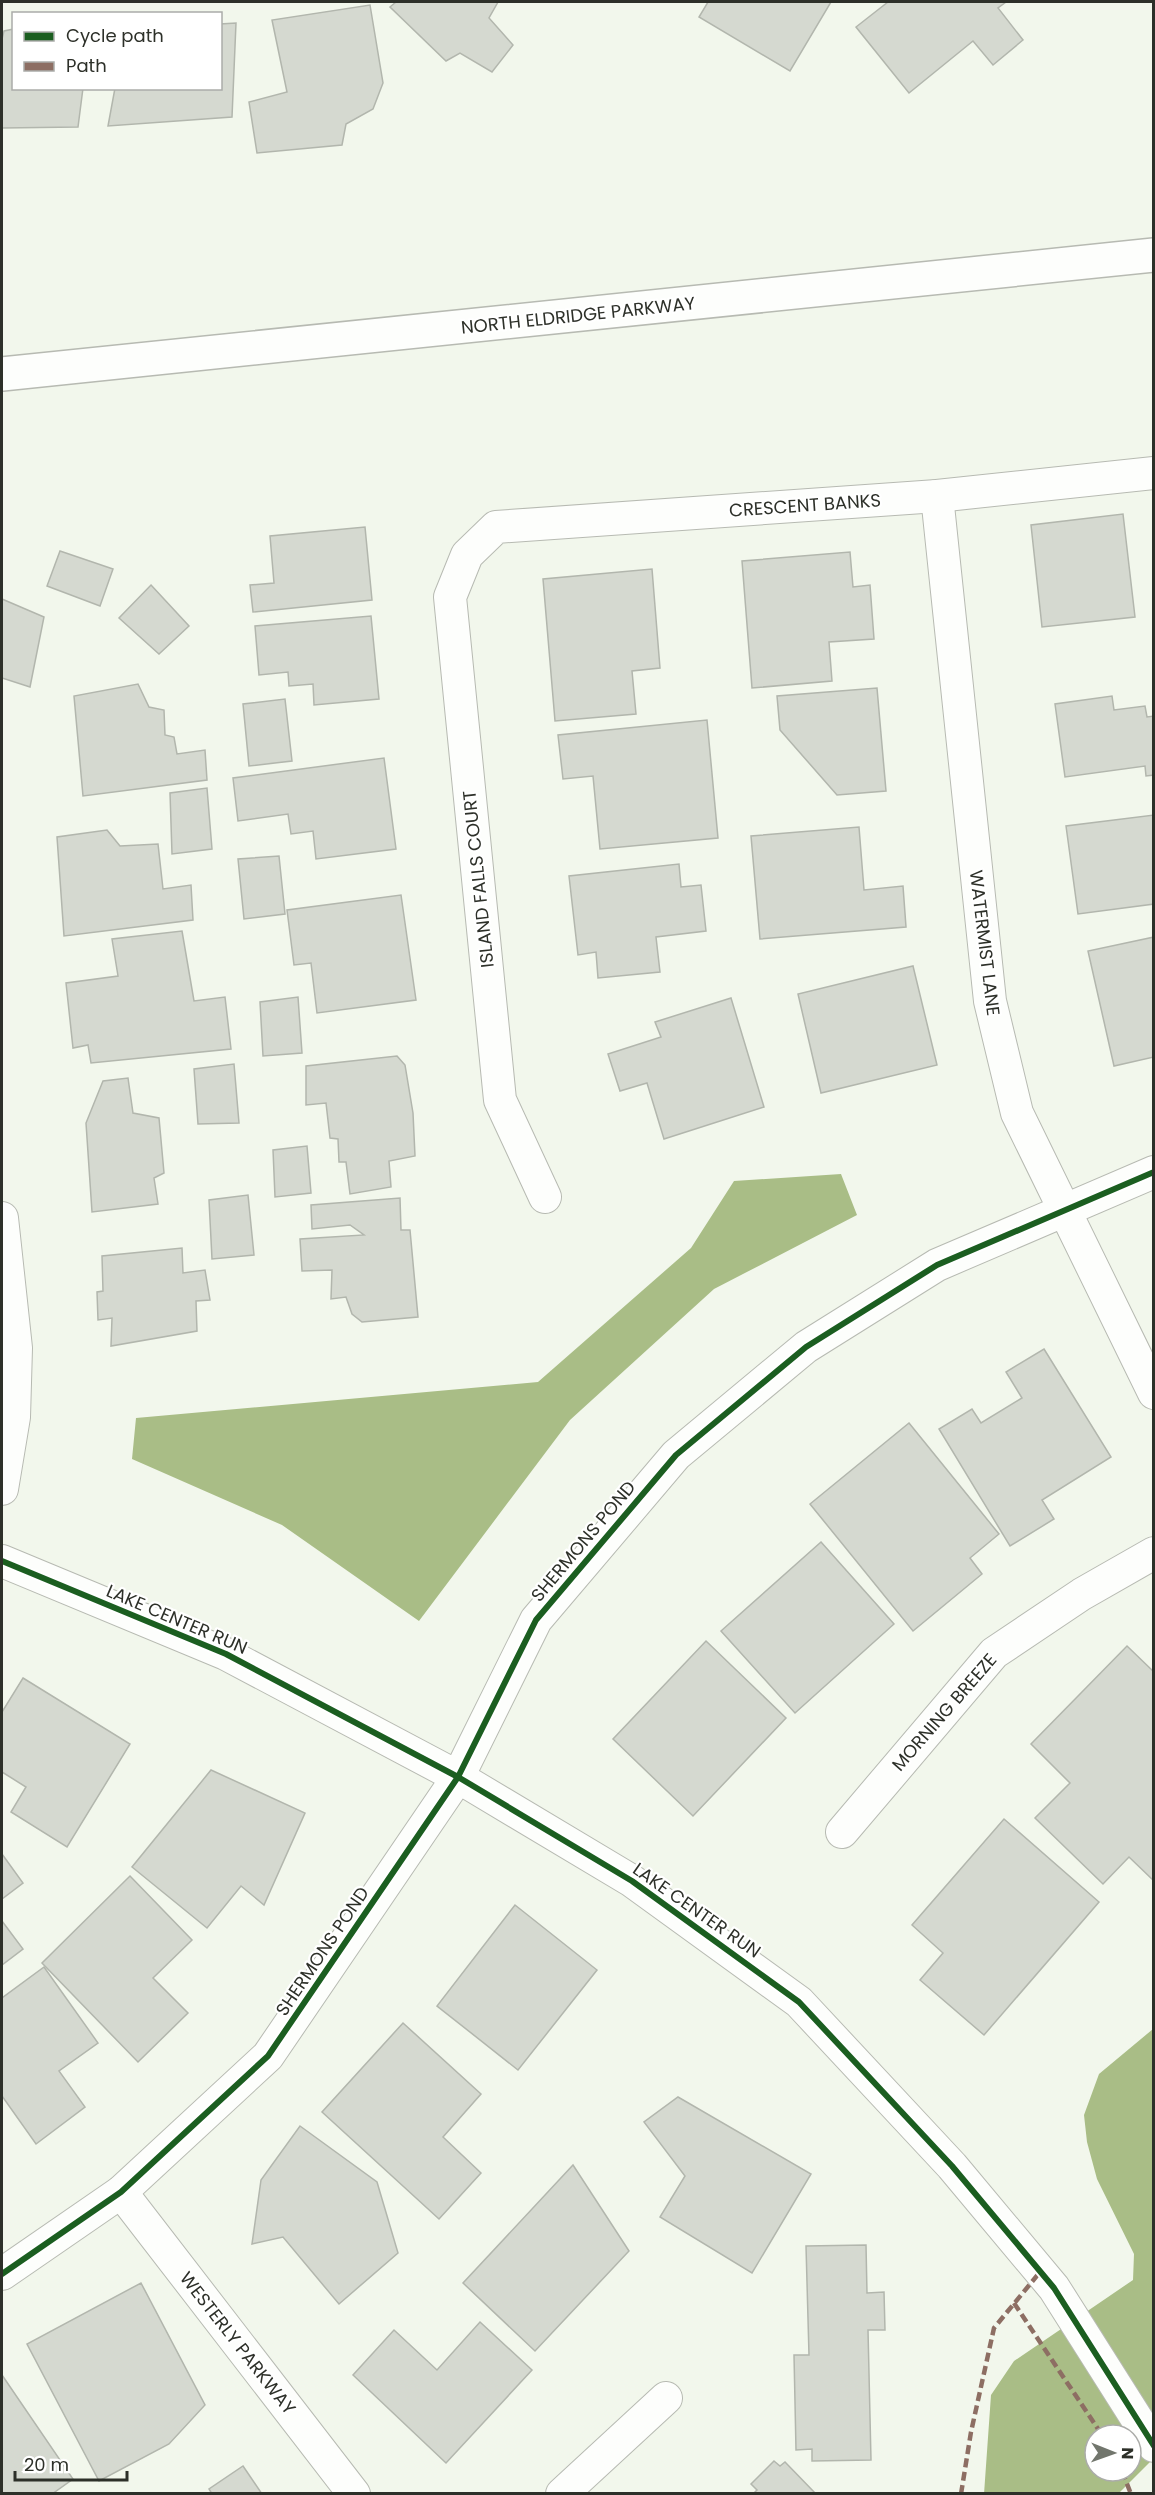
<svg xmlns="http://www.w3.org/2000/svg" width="1155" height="2495" font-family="Poppins,sans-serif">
<rect width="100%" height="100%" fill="#f2f7ec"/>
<g fill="#a9bd86" fill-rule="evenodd">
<polygon points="841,1174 857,1215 714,1289 570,1420 419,1621 282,1525 132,1459 136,1418 538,1382 691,1248 734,1181"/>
<path d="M 1153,2029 L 1153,2459 L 1119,2493 L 984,2494 L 991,2395 L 1014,2361 L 1133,2280 L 1134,2254 L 1097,2179 L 1087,2142 L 1084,2115 L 1099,2074 ZM 1095,2435 L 1131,2435 L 1131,2471 L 1095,2471 Z"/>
</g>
<g fill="#d5d9d0" stroke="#b2b6ad" stroke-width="1.5">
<polygon points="396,2 498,2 489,18 513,45 492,72 460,53 446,61 390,7"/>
<polygon points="708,2 831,2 790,71 699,17"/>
<polygon points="888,2 1006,2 998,8 1023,40 993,65 973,41 909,93 856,27"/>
<polygon points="370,5 383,83 373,109 346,124 342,145 257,153 249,102 287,92 272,20"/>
<polygon points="236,23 232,117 108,126 115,88 220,88 220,24"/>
<polygon points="14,29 14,88 83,88 78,127 2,128 2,39 4,31"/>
<polygon points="1123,514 1135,617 1042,627 1031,525"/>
<polygon points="365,527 372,600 253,612 250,585 274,583 270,536"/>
<polygon points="60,551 113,569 100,606 47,586"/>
<polygon points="850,552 853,587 870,585 874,639 829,642 832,681 752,688 742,561"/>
<polygon points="652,569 660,668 632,671 636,714 555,721 543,579"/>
<polygon points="151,585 189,626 159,654 119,618"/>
<polygon points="2,599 44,617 30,687 2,678"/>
<polygon points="371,616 379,699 314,705 313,684 289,686 288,672 259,675 255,626"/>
<polygon points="138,684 149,707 164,710 165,735 174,737 177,754 205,750 207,780 83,796 74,696"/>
<polygon points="877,688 886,791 837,795 780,730 777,696"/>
<polygon points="1112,696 1114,710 1145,706 1147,717 1154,716 1154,775 1146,776 1145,766 1065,777 1055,704"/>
<polygon points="285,699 292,761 249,766 243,704"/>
<polygon points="707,720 718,838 600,849 593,776 563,779 558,735"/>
<polygon points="384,758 396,849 316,859 313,831 291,834 288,814 238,821 233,778"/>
<polygon points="207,788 212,849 172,854 170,793"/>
<polygon points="1154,815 1154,904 1078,914 1066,826"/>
<polygon points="859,827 864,890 903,886 906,927 760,939 751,836"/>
<polygon points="107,830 120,846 158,844 163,889 191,885 193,920 64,936 57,837"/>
<polygon points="279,856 285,914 244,919 238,859"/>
<polygon points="679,864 681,887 701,885 706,931 656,937 660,972 598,978 596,952 578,955 569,876"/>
<polygon points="401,895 416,1000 317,1013 311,963 294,965 287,910"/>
<polygon points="182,931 194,1001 225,997 231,1049 91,1063 88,1045 73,1048 66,983 118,976 112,939"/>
<polygon points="1154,937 1154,1057 1114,1066 1088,951"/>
<polygon points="913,966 937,1065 821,1093 798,994"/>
<polygon points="298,997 302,1053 263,1056 260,1002"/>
<polygon points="731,998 764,1107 664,1139 647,1083 620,1091 608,1054 661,1037 655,1022"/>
<polygon points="397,1056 405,1065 413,1113 415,1156 389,1161 391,1187 350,1194 346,1162 339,1162 338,1139 330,1138 326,1103 306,1105 306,1066"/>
<polygon points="234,1064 239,1123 198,1124 194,1069"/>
<polygon points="128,1078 133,1113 159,1118 164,1173 154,1178 158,1204 92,1212 86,1123 103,1081"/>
<polygon points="307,1146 311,1193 275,1197 273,1150"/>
<polygon points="248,1195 254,1255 212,1259 209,1200"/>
<polygon points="400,1198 401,1230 410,1230 418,1317 362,1322 352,1314 346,1297 331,1299 332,1270 302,1271 300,1239 364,1235 350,1225 312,1229 311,1205"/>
<polygon points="182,1248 183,1273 205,1270 210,1300 196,1301 197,1331 111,1346 112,1318 98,1320 97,1292 103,1291 102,1256"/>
<polygon points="1044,1349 1111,1457 1042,1500 1054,1519 1010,1546 939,1429 972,1409 981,1423 1022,1398 1006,1372"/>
<polygon points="909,1423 999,1534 970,1558 982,1574 913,1631 810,1504"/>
<polygon points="821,1542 894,1624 795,1713 721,1631"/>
<polygon points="706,1641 786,1718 693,1816 613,1739"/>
<polygon points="1127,1646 1154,1672 1154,1881 1129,1857 1103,1884 1035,1818 1070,1783 1031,1744"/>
<polygon points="23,1678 130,1744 67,1847 11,1812 26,1787 2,1772 2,1712"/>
<polygon points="211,1770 305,1813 264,1905 241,1886 207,1928 132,1867"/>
<polygon points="1004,1819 1099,1902 984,2035 920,1980 943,1953 912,1925"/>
<polygon points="2,1854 23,1883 2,1899"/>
<polygon points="130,1876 192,1940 153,1978 188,2013 138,2062 42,1963"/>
<polygon points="515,1905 597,1970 518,2070 437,2006"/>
<polygon points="2,1921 23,1949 2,1965"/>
<polygon points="44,1967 98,2043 59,2071 85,2107 36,2144 2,2096 2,1998"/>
<polygon points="403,2023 481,2094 443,2137 481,2173 439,2219 322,2112"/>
<polygon points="678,2097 811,2174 752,2273 660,2217 685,2176 644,2122"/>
<polygon points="300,2126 377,2182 398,2253 339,2304 283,2237 252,2244 261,2180"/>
<polygon points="573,2165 629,2251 535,2351 463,2283"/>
<polygon points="866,2245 867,2293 884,2292 885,2330 868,2330 871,2460 812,2461 812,2449 796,2450 794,2355 809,2355 806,2246"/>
<polygon points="141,2283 205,2405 169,2444 99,2481 27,2344"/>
<polygon points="480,2322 532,2370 446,2463 353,2375 394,2330 437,2370"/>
<polygon points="2,2375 73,2479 52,2494 2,2494"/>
<polygon points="774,2461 780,2466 785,2462 816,2494 753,2494 757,2490 751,2484"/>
<polygon points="243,2466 262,2494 212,2494 209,2489"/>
</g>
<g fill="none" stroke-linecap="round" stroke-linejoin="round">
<defs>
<g id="street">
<polyline points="937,496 990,1001 1017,1113 1154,1393"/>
<polyline points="545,1197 500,1100 450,597 467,555 496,527 937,496 1154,473"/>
<polyline points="2,1218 16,1348 14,1417 2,1489"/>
<polyline points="2,1561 226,1654 458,1777 632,1881 799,2002 952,2166 1054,2288 1154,2446"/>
<polyline points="842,1832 994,1653 1082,1594 1154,1553"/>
<polyline points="121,2192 354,2494"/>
<polyline points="2,2274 121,2192 268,2056 458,1777 536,1620 676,1455 806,1347 937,1265 1154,1172"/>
<polyline points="562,2494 666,2398"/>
</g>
<polyline id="secondary" points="2,374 1154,255"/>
</defs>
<use href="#street" stroke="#b7bab2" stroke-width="34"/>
<use href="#secondary" stroke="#b7bab2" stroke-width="36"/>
<use href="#street" stroke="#fdfefc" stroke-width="32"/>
<use href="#secondary" stroke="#fdfefc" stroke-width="33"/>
<g stroke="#8d6e63" stroke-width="4.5" stroke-dasharray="9 4.5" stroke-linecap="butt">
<polyline points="1014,2303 1102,2435"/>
<polyline points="1122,2471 1131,2494"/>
<polyline points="961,2494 971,2432 994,2328 1040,2272"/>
</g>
<defs>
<g id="cycleway">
<polyline points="2,1561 226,1654 458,1777 632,1881 799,2002 952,2166 1054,2288 1154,2446"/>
<polyline points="2,2274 121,2192 268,2056 458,1777 536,1620 676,1455 806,1347 937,1265 1154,1172"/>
</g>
</defs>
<use href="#cycleway" stroke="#fff" stroke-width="10"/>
<use href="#cycleway" stroke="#1b5e20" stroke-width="6"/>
</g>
<g text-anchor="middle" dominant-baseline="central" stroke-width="4.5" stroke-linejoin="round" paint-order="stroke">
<g font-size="18" fill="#2d3029" stroke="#fff">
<text transform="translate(578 315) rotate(-6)">NORTH ELDRIDGE PARKWAY</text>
<text transform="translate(805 505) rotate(-4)">CRESCENT BANKS</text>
<text transform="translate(478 879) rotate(-96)">ISLAND FALLS COURT</text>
<text transform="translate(985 943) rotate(83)">WATERMIST LANE</text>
<text transform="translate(583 1541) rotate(-50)">SHERMONS POND</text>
<text transform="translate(177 1619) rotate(23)">LAKE CENTER RUN</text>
<text transform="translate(944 1712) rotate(-49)">MORNING BREEZE</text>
<text transform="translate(697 1910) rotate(35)">LAKE CENTER RUN</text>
<text transform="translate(322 1951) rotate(-56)">SHERMONS POND</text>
<text transform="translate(238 2343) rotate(52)">WESTERLY PARKWAY</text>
</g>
</g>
<rect width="1155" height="2495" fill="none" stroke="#2d3029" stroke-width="6"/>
<rect x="12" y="12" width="210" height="78" fill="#ffffff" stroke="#abaca9" stroke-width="1.5"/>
<rect x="24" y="32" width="30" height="9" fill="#1b5e20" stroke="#abaca9" stroke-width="1.5"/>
<text x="66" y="42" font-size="18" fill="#2d3029">Cycle path</text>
<rect x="24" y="62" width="30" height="9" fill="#8d6e63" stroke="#abaca9" stroke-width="1.5"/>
<text x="66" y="72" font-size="18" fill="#2d3029">Path</text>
<g transform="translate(1113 2453) rotate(91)"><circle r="28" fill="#ffffff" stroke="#abaca9" stroke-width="1.5"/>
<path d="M0-4.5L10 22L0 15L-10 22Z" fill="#72766d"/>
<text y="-9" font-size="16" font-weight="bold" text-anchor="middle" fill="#2d3029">N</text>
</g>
<path d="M15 2471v9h112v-9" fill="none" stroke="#2d3029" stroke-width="3"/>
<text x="24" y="2471" font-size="18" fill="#2d3029" stroke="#ffffff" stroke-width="4.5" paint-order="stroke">20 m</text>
</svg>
